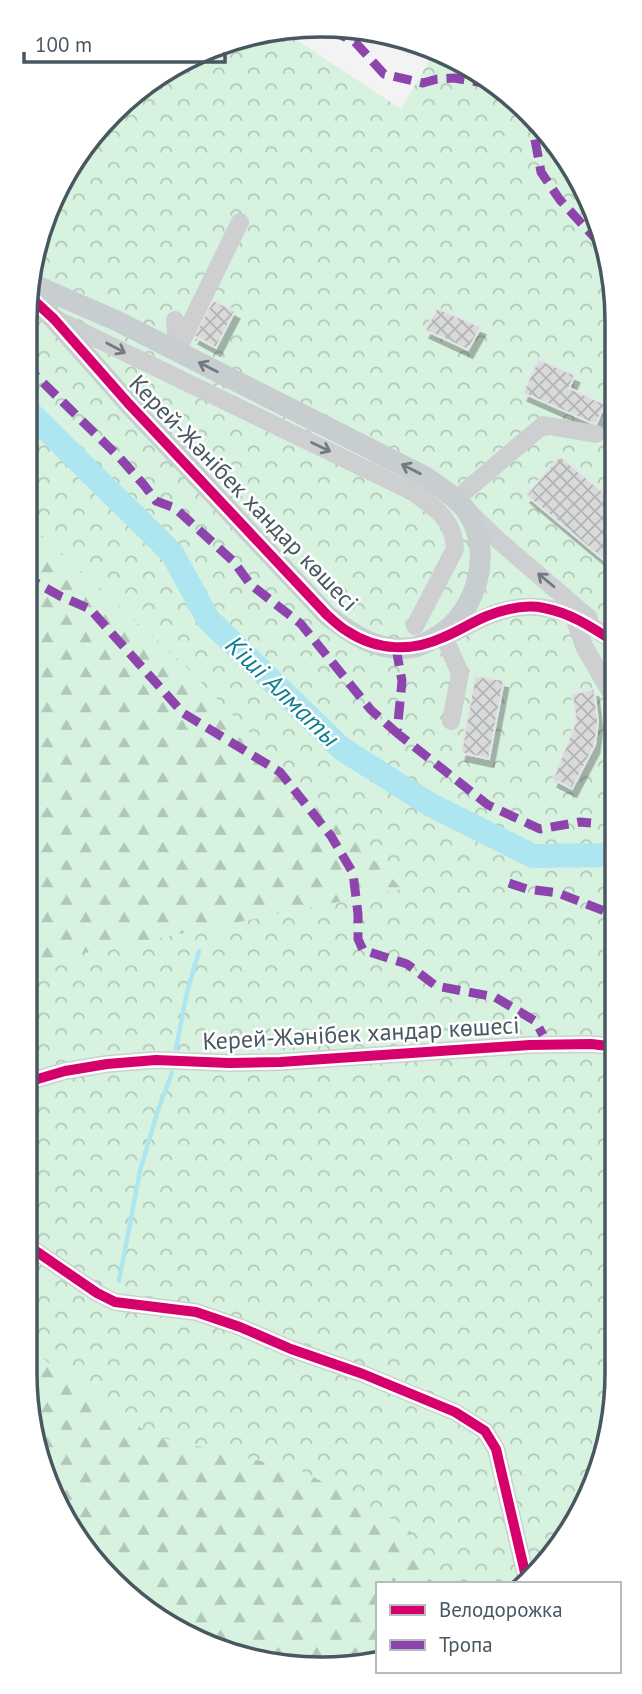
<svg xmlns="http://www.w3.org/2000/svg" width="642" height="1694" viewBox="0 0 642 1694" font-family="'PT Sans',sans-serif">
<defs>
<pattern id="forest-firs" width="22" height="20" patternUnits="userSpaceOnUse" patternTransform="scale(1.75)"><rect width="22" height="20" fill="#d8f2e0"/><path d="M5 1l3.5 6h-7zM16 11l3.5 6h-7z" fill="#b1c7b9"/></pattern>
<pattern id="park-crowns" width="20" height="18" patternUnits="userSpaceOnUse" patternTransform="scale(1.75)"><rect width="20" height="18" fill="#d8f2e0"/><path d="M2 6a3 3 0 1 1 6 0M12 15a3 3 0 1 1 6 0" fill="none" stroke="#b1c7b9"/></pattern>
<pattern id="building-cross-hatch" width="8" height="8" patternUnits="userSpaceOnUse" patternTransform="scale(1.75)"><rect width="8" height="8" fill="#d9dbdb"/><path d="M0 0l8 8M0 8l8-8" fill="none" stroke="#b2b4b5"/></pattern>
<filter id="shadow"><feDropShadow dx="4.5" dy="8" stdDeviation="0" flood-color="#0004"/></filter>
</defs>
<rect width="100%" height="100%" fill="#f3f3f3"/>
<path fill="url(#forest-firs)" d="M24 428 530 900 25 1070Z
M24 1269 514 1584H378V1664L282 1667 173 1630 98 1568 40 1469 25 1373Z"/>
<path fill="url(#park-crowns)" d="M278 28 401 109 435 51 485 74 544 125 587 190 615 282 617 1373 607 1450 556 1553 524 1584H429L409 1528 302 1471 151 1435 25 1346V965L402 889 185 666 25 520 24 321 35 244 86 140 173 64Z"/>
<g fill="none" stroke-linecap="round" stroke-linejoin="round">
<path stroke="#ade6f0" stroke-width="4.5" d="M176 1049 187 992 199 951
M119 1281 140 1171 157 1113 172 1073"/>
<path stroke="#ade6f0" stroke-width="24" d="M24 411 30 413 172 553 208 619 342 749 431 805 533 856 616 855"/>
</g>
<path fill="url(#building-cross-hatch)" stroke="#e4e5e6" stroke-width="2" filter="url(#shadow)" d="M213 300 235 311 216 348 194 336Z
M437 308 481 327 468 350 425 330Z
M538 359 575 375 569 388 605 404 596 425 523 393Z
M560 456 615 502 616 570 526 495Z
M475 676 504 680 489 759 461 753Z
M594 689 598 721 595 745 572 789 553 779 576 721 572 694Z"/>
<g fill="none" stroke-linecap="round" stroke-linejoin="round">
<path stroke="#cdcfd1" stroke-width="18" d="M58 320 413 492C436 509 453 518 455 549L415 626
M175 320 177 351
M177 351 240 222
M455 500 543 425 596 434
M471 514 498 540 589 618
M574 617 584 646 616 702
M444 637 460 673 451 721
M443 638C489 615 520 594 573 616 588 622 602 634 616 643
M24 1083 65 1071 107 1064 156 1060 229 1063 280 1062 530 1045 591 1044 617 1047
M24 1243 97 1293 115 1302 196 1312 240 1327 291 1349 363 1374 455 1412 485 1431 496 1449 527 1581"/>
<path stroke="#c8cdd0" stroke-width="21" d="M28 295 54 319 128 403 327 615C351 634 376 651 408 648 420 647 428 642 438 636 478 611 495 549 465 509 455 496 438 486 424 476L117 321 30 283"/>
<path stroke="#8e44ad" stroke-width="9" stroke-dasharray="18 9" stroke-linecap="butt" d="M330 30 355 42 384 74 423 83 437 79 454 78 478 82 487 76
M530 113 541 172 560 200 605 249
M24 364 120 458 144 485 156 501 175 508 234 562 250 584 301 624 371 710 397 733
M24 573 35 582 60 596 90 609 183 713 280 772 331 836 353 873 358 914V939L363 950 407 964 436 986 495 997 535 1021 543 1035
M24 596 30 595 35 582
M396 648 402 681 397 733 488 805 540 829 580 822 591 823
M509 883 527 889 558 893 612 914H616"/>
<g stroke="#fff" stroke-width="15">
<path id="cycleway" d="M28 295 54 319 128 403 327 615C333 620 340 627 347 631 377 651 412 652 444 637 459 631 472 622 487 616 505 609 525 604 544 608 571 613 593 628 616 643
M24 1083 65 1071 107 1064 156 1060 229 1063 280 1062 530 1045 591 1044 617 1047
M24 1243 97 1293 115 1302 196 1312 240 1327 291 1349 363 1374 455 1412 485 1431 496 1449 527 1581"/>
</g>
<use href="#cycleway" stroke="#d6006c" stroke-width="10"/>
</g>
<defs><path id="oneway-shaft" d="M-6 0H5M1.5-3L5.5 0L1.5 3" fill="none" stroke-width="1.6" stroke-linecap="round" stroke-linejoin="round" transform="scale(1.75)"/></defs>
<g stroke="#717b82">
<use href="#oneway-shaft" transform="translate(116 348) rotate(28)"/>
<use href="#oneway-shaft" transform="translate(321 447) rotate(26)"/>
<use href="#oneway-shaft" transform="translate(546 580) rotate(-140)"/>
</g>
<g stroke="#6f7a82">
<use href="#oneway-shaft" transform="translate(208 367) rotate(-153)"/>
<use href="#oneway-shaft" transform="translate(411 469) rotate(-153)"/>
</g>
<g text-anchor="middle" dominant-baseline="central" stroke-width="5" stroke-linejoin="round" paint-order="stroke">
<g font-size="24" fill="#495760" stroke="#fff">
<text transform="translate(244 493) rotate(46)">Керей-Жәнібек хандар көшесі</text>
<text transform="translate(361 1033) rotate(-3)">Керей-Жәнібек хандар көшесі</text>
</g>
<g font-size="26" font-style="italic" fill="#0c7f91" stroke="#fff">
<text transform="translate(283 691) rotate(44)">Кіші Алматы</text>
</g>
</g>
<path d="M0 0H642V1694H0ZM321 37H321A284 284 0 0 1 605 321V1373A284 284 0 0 1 321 1657H321A284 284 0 0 1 37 1373V321A284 284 0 0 1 321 37Z" fill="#fff" fill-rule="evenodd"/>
<path fill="none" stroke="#495760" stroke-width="3.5" d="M321 37H321A284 284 0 0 1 605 321V1373A284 284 0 0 1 321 1657H321A284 284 0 0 1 37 1373V321A284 284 0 0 1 321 37Z"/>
<rect x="376" y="1582" width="245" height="91" fill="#ffffff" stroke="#b6bcbf" stroke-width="2"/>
<rect x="390" y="1605" width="35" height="10" fill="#d6006c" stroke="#b6bcbf" stroke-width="2"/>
<text x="439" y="1617" font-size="21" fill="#495760">Велодорожка</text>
<rect x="390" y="1640" width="35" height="10" fill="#8e44ad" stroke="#b6bcbf" stroke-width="2"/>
<text x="439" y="1652" font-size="21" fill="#495760">Тропа</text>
<path d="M24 52v10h201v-10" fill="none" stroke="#495760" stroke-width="3.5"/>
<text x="35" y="52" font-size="21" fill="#495760" stroke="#ffffff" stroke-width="5" paint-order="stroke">100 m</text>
</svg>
